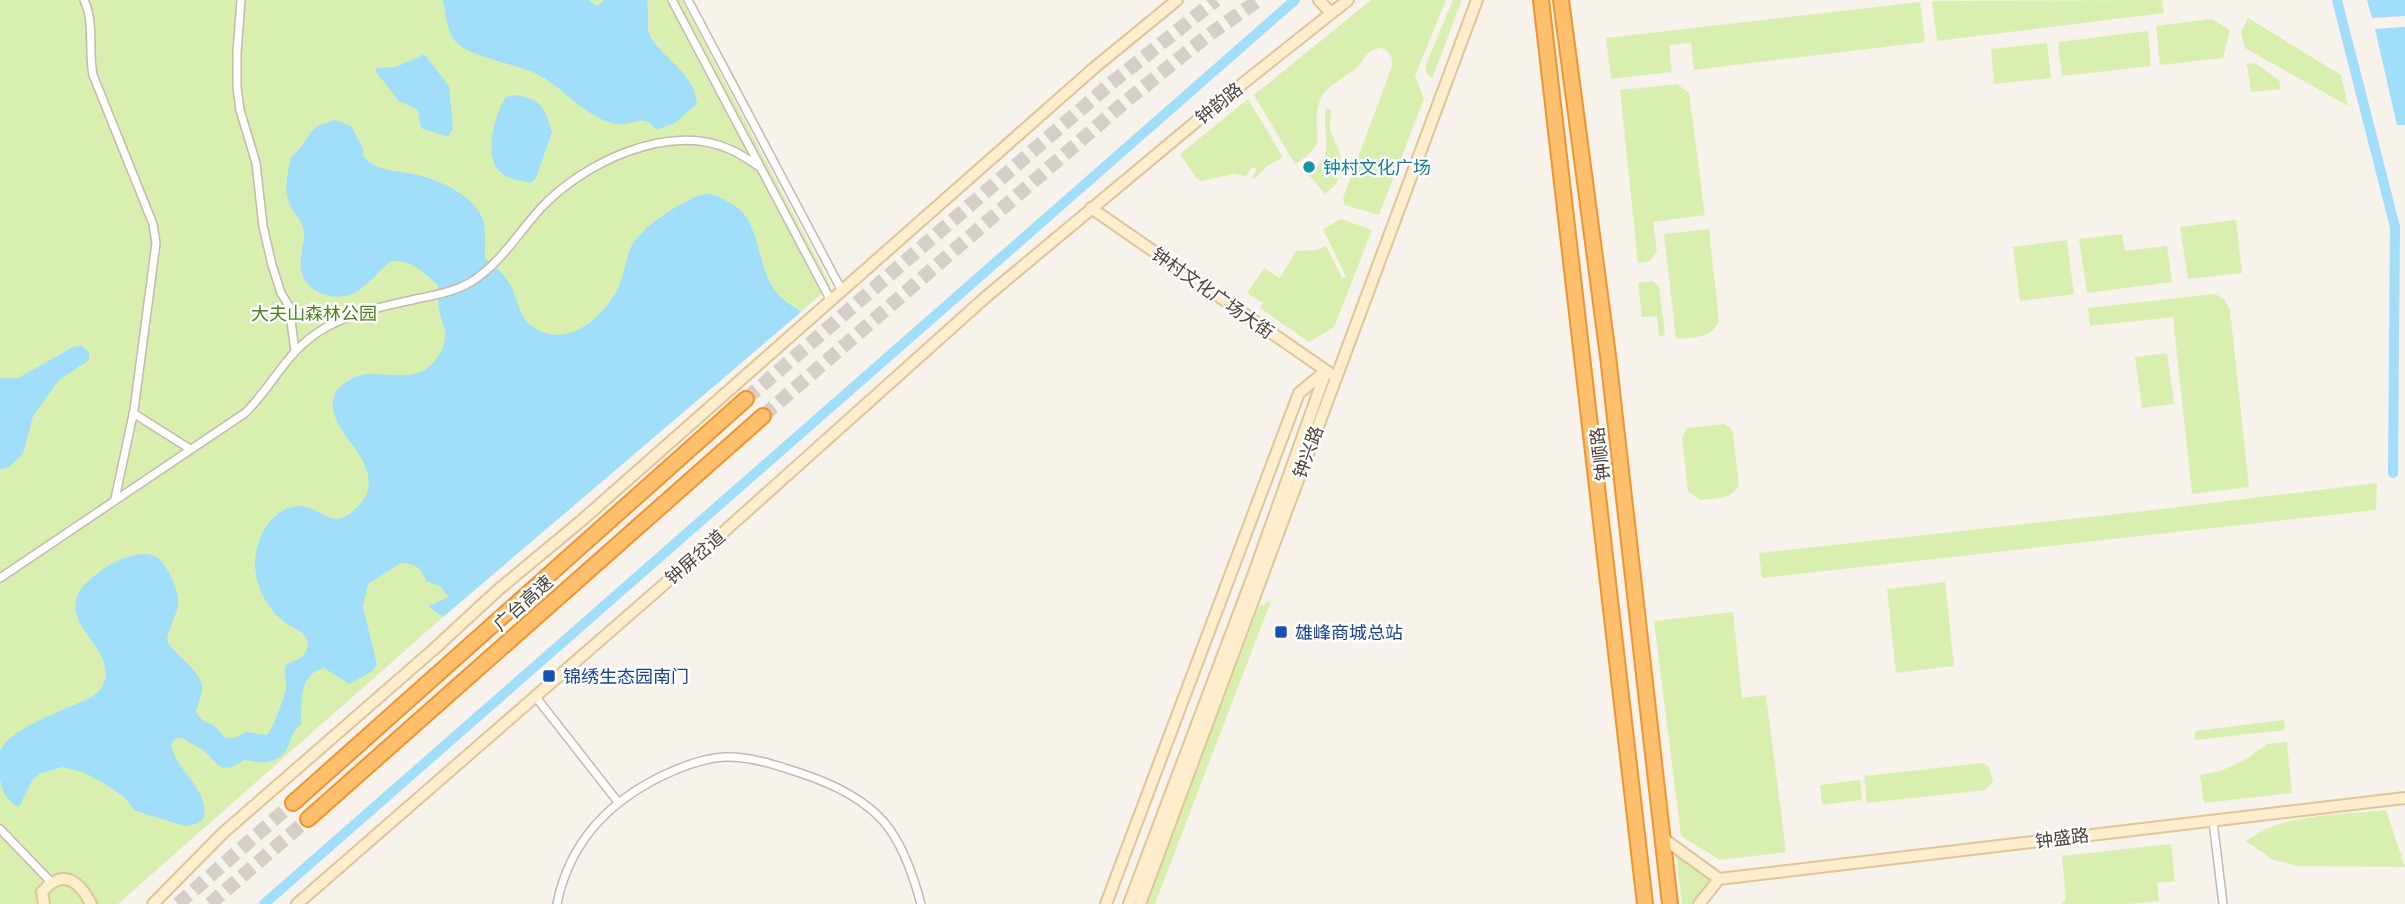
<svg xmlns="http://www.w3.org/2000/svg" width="2405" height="904" viewBox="0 0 2405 904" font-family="'PT Sans Narrow','Noto Sans SC',sans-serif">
<rect width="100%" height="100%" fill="#f7f2eb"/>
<path fill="#d9efaf" d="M0 0H682L831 286 443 617 118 904H0Z
M1371 0H1446L1415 76 1424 99 1379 215 1345 205 1343 198 1392 66C1393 57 1390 52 1382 48 1368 48 1366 58 1358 66 1345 79 1324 85 1319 103 1310 134 1332 142 1295 164L1254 95Z
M1453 0H1462L1432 78 1428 75 1425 67Z
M2162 0 2164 13 1937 41 1932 1Z
M1920 2 1925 42 1694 70 1691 43 1669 45 1672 72 1611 79 1606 38Z
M2248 18 2341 75 2348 106 2245 48 2241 32Z
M2212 19 2230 30 2223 58 2160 65 2156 26Z
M2148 31 2151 66 2062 76 2058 42Z
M2047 43 2051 78 1994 84 1991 49Z
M2255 63 2279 80 2281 89 2251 92 2247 64Z
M1677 84 1689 93 1705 215 1653 222 1657 251 1650 261 1638 263 1620 90Z
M1248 99 1283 157 1267 166 1254 179 1252 178 1257 169 1252 167 1246 176 1232 174 1202 181 1197 179 1180 154Z
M1326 108 1331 110 1330 130 1340 153 1342 169 1336 184 1325 194 1309 175C1338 151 1321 140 1326 108Z
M1341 219 1372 230 1334 327 1309 342 1260 308 1263 303 1247 293 1264 268 1280 278 1296 251 1316 250 1326 246 1342 278 1346 277 1323 229Z
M2236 220 2242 273 2188 279 2180 227Z
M1709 229 1719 320C1712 339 1694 337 1676 339L1664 234Z
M2122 234 2125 251 2167 246 2172 282 2087 293 2079 239Z
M2067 240 2074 294 2020 301 2013 247Z
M1652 281 1659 286 1665 335 1659 336 1657 316 1642 317 1638 283Z
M2215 294 2224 299 2230 310 2249 487 2192 494 2173 317 2090 326 2088 308Z
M2167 353 2174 404 2142 408 2135 357Z
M1724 424 1730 427 1733 433 1739 485C1732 500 1715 498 1700 500L1688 491 1682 438 1687 428Z
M2377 483 2376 510 1762 578 1759 553 2145 511Z
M1945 582 1954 666 1896 673 1887 589Z
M1271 601 1155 904H1146L1259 606Z
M1733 612 1742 698 1766 695 1786 852 1720 860 1681 836 1654 621Z
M2284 720 2285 730 2195 740V731Z
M2287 742 2292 793 2204 803 2200 775 2221 771 2248 758 2267 744Z
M1983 763 1989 767 1993 781 1986 790 1867 803 1864 776Z
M1860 780 1862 800 1822 805 1820 785Z
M2386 810 2405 867 2298 866 2273 860 2246 841C2282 813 2341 815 2386 810Z
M2171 844 2175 881 2157 883 2159 901 2129 904H2061L2066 900 2062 856Z
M1676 854 1710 881 1691 904H1682Z"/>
<path fill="#a1def9" d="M443 0H588L598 6 604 0H647C650 12 645 28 651 38 667 62 694 73 697 104L675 123 656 130C644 112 633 126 617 124 585 119 563 86 535 73 514 64 474 57 459 45 447 36 446 14 443 0Z
M2367 0H2405V16L2372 18Z
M2405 27V125H2397L2375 29Z
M424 54 449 86 453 128 448 137 421 128 418 110 399 101 376 72V68L396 67Z
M515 95C541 99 545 107 552 132L536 178 531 183C518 180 504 179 496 167 485 150 496 112 506 97Z
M336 120 351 126 363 148V156C378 173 398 170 418 175 441 181 475 196 483 220 487 232 484 246 485 258 495 266 504 274 511 286 518 299 519 318 533 327 567 350 603 318 618 288 626 273 625 252 636 239 651 222 668 211 687 201 696 196 707 191 717 196 724 200 734 204 740 210 760 227 758 270 776 292 782 300 793 306 801 312L443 617 428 606 449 597 440 586 426 581C422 568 415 563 401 563L368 584 363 607 377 665 370 673 349 684 324 668C298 674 302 703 301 724 289 736 293 737 287 749 278 765 258 763 244 760L232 767 223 768C208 759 210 751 192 744 185 741 185 737 176 738L171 745C177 773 209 788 204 818L196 824 185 826 142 813 134 810 125 798 107 785 83 772 62 767 39 774 32 781 19 807C6 801 1 790 0 777 0 770 0 758 0 751 6 732 58 712 76 704 85 700 97 696 102 687 120 654 69 631 76 600 81 577 133 546 154 556 163 560 169 572 173 581 186 610 171 614 167 641 177 658 204 672 202 690 201 697 198 705 196 712 201 721 205 721 213 725 218 728 222 734 225 738H235L246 732 267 735C272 731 285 696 286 688 287 679 283 674 286 665 299 658 306 659 308 642 303 631 297 630 289 625 268 612 254 585 255 561 256 536 274 504 303 506 315 508 326 519 338 519 350 518 366 500 368 490 375 457 335 436 333 407 332 402 335 396 336 391 364 362 383 380 414 374 429 372 443 354 445 339 447 330 441 321 440 313 438 304 438 295 438 285 424 274 410 257 390 262 379 271 369 284 358 291 339 304 305 294 301 270 299 256 305 244 304 233 304 222 294 214 290 205 283 190 288 172 291 157 312 141 302 127 336 120Z
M75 346H82L89 352V360L59 380 33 416 23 454 9 467 0 470V378H18Z"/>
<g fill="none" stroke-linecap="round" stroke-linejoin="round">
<path stroke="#a1def9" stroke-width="10" d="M2337 0 2395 227 2393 473
M264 904 1295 0"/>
<path stroke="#d5cfc7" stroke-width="14" stroke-dasharray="14 7" stroke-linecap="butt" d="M746 399 1110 84 1216 0
M763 416 1125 102 1207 36 1259 0
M178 904 293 803
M210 904 308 819"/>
<g stroke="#c4b9ac" stroke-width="10">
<path id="street" d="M84 0C95 23 88 50 93 75L153 224 156 243 134 410 115 499
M241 0 237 52V87L240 110 256 163 263 226 272 265 281 293 289 306 295 351
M672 0 830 299
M688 0 841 289
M133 413 190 449
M0 578 245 413C275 384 285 351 325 328 353 312 385 306 416 299 435 295 454 292 471 282 500 264 519 232 541 208 583 163 668 122 729 149 741 154 751 161 761 168
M535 696 618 802
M2213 821 2223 904
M0 829 52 883
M557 904C569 843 609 801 664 775 683 766 704 758 725 757 751 756 779 766 803 774 833 784 863 798 884 822 902 843 914 878 921 904"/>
</g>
<g stroke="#dfc597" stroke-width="14">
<path id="secondary" d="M1319 0 1331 13
M1091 208 1331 374
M1664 839 1719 879
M1719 879 2405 798
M44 904 42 892C63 867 80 882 91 904
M153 904 223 833 433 650 498 590 581 521 1094 68 1177 0
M297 904 699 554 987 296 1222 100 1348 0
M1106 904 1299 393 1326 371
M1129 904 1254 573 1326 371
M1140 904C1253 603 1364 301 1477 0
M1699 904 1719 879"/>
</g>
<g stroke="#f0942b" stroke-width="18">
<path id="highway" d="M1541 0 1645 904
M1561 0 1608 356 1670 904
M293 803 746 399
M308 819 763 416"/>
</g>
<use href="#street" stroke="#fff" stroke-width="7"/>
<use href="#secondary" stroke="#ffeecd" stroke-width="10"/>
<use href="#highway" stroke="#ffc06e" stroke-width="14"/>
</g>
<circle fill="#0f9aa8" stroke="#fff" stroke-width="2.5" cx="1309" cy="167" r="7"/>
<g fill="#1a4fb4" stroke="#fff" stroke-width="2.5">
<rect x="1274" y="625" width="14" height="14" rx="3.5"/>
<rect x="542" y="669" width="14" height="14" rx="3.5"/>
</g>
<g text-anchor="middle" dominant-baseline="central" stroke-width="5" stroke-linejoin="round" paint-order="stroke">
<g font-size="18" fill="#4d4237" stroke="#fff">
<text transform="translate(1219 103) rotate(-39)">钟韵路</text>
<text transform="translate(1213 293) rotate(35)">钟村文化广场大街</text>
<text transform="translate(1308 452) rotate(-70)">钟兴路</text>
<text transform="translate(1600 454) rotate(-97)">钟顺路</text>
<text transform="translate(695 557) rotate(-41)">钟屏岔道</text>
<text transform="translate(523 603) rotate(-42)">广台高速</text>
<text transform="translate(2062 838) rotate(-7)">钟盛路</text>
</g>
<g font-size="18" fill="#0d838f" stroke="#fff" text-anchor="start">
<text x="1323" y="167">钟村文化广场</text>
</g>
<g font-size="18" fill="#4f8120" stroke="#fff">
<text x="314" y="313">大夫山森林公园</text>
</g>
<g font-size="18" fill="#164399" stroke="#fff" text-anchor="start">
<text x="1295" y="632">雄峰商城总站</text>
<text x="563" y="676">锦绣生态园南门</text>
</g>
</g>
</svg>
